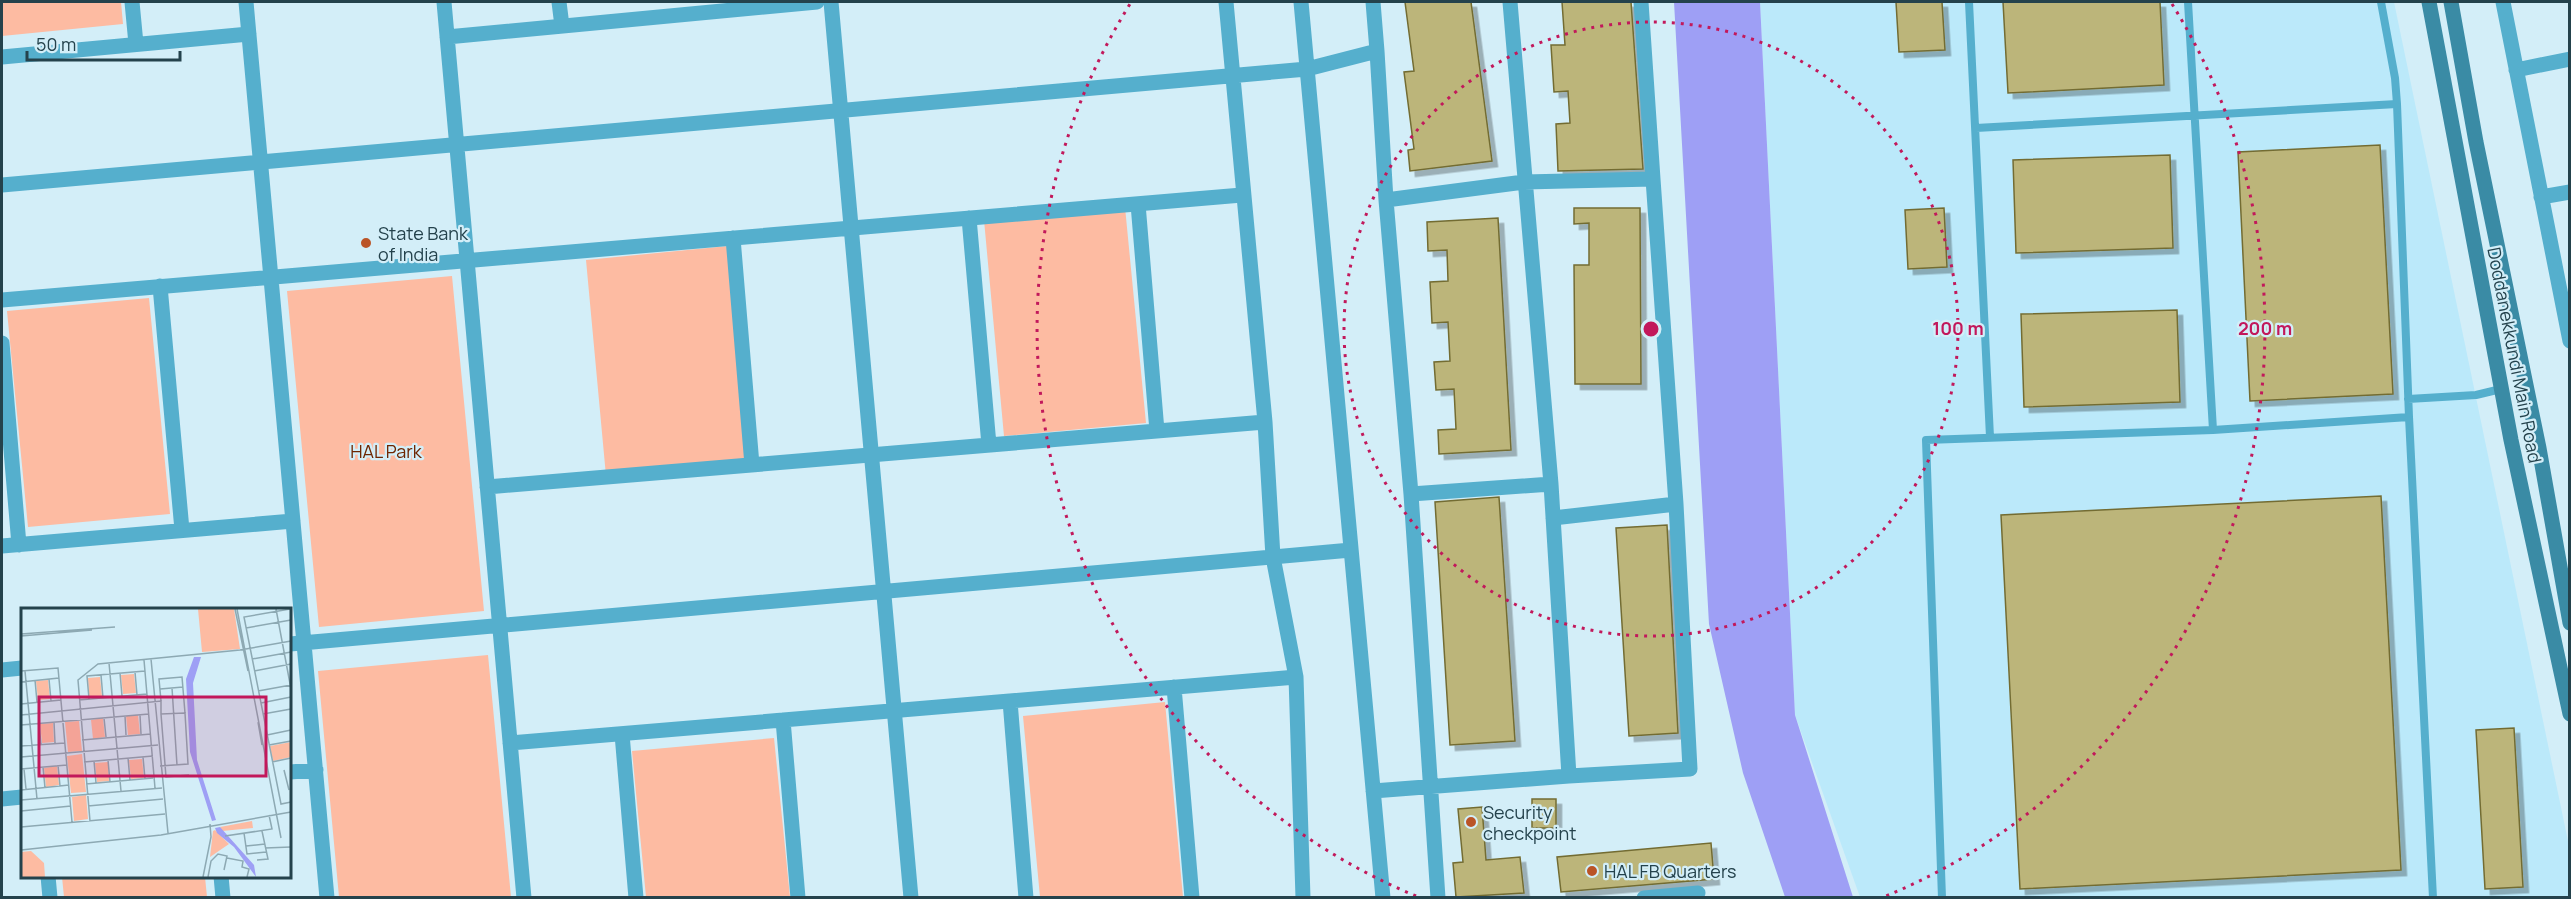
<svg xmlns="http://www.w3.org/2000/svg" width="2571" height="899" viewBox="0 0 2571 899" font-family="Manrope,sans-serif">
<defs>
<filter id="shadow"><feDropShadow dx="5.5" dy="5.5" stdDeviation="0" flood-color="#0004"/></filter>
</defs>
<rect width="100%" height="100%" fill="#d3eef8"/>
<path fill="#bbe9fa" d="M1760 2H2394L2569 846V897H1860L1795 715Z"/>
<path fill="#fdbba2" d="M2 2H121L123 24 2 36Z
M1125 207 1146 423 1004 436 984 220Z
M728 246 748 462 606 476 586 260Z
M452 276 484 611 319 627 287 291Z
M149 298 170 514 28 527 7 311Z
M488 655 511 897H339L318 671Z
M1165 702 1183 897H1040L1023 716Z
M774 738 790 897H646L632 751Z
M62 877H205L207 897H64Z"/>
<path fill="#9e9ff5" d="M1674 2H1760L1795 715 1853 897H1785L1743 773 1709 624Z"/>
<path fill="#bcb57a" stroke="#736c33" stroke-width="1.5" filter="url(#shadow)" d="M1405 2H1471L1492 161 1410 171 1408 150 1414 149 1404 72 1414 71Z
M1562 2H1631L1643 169 1558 171 1556 124 1570 123 1568 91 1554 92 1551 45H1565Z
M1896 2H1942L1945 50 1899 52Z
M2003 2H2160L2164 85 2008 93Z
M2380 145 2393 394 2250 401 2238 152Z
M2170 155 2173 248 2016 253 2013 160Z
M1574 208H1640L1641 384H1575L1574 265H1589V223L1574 224Z
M1944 208 1947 267 1908 269 1905 210Z
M1498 218 1511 450 1439 454 1438 430 1456 429 1454 389 1436 390 1434 362 1450 361 1448 322 1432 323 1430 282 1448 281 1447 250 1428 251 1427 222Z
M2177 310 2180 402 2024 407 2021 314Z
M2381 496 2401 870 2020 889 2001 515Z
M1499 497 1515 741 1450 745 1435 502Z
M1667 525 1678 733 1629 736 1616 528Z
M2514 728 2523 887 2485 889 2476 730Z
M1532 799H1556V828H1532Z
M1482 807 1486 860 1520 857 1524 893 1456 897 1453 863 1463 862 1458 809Z
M1711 843 1714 879 1561 892 1557 857Z"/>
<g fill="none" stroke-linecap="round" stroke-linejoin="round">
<path stroke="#55afcd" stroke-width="8" d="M1969 2 1990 437
M2188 2 2213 430
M2381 2 2395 78 2397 104 2409 417 2433 898
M1976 128 2397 104
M2408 399 2476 395 2501 389
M1942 898 1926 440 2213 430 2409 417"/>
<path stroke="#55afcd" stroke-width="15" d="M132 2 136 44
M246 2 327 898
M444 2 524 898
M559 2 562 26
M831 2 911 898
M1226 2 1265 422 1273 557 1296 677 1303 898
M1301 2 1383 898
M1373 2 1377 51
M1510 2 1551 484 1569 776
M1641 2 1653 179
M2503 2 2570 341
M447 37 817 2
M2 57 249 34
M2516 70 2570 59
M2 185 1307 69 1377 51 1386 200 1524 182 1653 179 1676 504 1690 769 1569 776 1373 791
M2541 197 2570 192
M1386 200 1411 494 1438 898
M1138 204 1157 431
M969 218 989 445
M733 238 752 465
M160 286 182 530
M2 300 1242 195
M2 343 19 545
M487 487 1265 422
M1411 494 1551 484
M1553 518 1676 504
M2 546 293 521
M290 644 1351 550
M2 670 22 668
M1174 687 1192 898
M1010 701 1026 898
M783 720 798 898
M622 734 636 898
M510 743 1296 677
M290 772 316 770
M2 799 22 797
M48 876 50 898
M221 876 223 898
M1644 898 1698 893"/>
<path stroke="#3a8ba5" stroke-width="15" d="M2429 2 2511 440 2570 714
M2451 2 2476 142 2539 448 2570 623"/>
</g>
<g fill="none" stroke="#c2185b" stroke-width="3" stroke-dasharray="3 6">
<circle cx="1651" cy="329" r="307"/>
<path d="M1416 896A614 614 0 0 1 1130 4M2172 4A614 614 0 0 1 1886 896"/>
</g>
<g fill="#ba5427" stroke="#d3eef8" stroke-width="2">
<circle cx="366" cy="243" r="6"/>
<circle cx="1471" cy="822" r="6"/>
<circle cx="1592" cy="871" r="6"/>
</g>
<g text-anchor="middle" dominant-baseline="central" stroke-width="4.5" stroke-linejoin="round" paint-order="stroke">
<g font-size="18" fill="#24424c" stroke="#d3eef8" text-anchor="start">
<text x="378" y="233">State Bank<tspan x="378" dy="21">of India</tspan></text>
<text x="1483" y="812">Security<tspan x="1483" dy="21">checkpoint</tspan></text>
<text x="1604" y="871">HAL FB Quarters</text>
</g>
<g font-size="18" fill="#24424c" stroke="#d3eef8">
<text transform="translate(2515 355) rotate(79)">Doddanekkundi Main Road</text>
</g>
<g font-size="18" fill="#6e2601" stroke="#d3eef8">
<text x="386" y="451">HAL Park</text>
</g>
</g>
<g transform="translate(21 608)">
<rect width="270" height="270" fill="#d3eef8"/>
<path d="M177 1H213L219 41 181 44ZM113 66 115 85 102 86 100 67ZM79 69 81 88 68 89 67 70ZM27 72 29 91 17 92 15 73ZM117 107 119 126 107 127 105 108ZM82 110 84 129 72 131 70 112ZM58 113 61 143 47 144 44 114ZM32 115 33 134 21 135 19 116ZM270 134V149L252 153 249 138ZM61 146 65 184 50 185 46 148ZM121 151 123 170 110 171 108 152ZM87 154 88 173 76 174 74 155ZM36 158 38 177 25 179 23 160ZM65 187 67 211 53 213 51 189ZM231 213 232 220 201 223 199 219ZM194 222 208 236 189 249 192 223ZM10 243 23 255 24 269H0V244Z" fill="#fdbba2"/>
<path d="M173 49H180L172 75 176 152 195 212 191 213 169 144 165 71ZM199 219 233 257 235 269 213 239 196 225 194 220Z" fill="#9e9ff5"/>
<path fill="none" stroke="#8da9b3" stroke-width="1.5" d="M214 1 227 63M216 1 260 230M255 1 270 81M269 1 223 9 260 196 270 194M225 20 270 12M0 26 94 19M0 28 71 22M130 51 147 225M231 51 270 44M123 52 134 180M88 55 100 183M0 63 37 60 51 214M4 63 16 191M233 63 270 56M114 64 116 87M99 65 101 88M80 67 82 90M28 71 30 93M14 72 16 94M0 74 38 70M151 80 156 157M139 81 162 79M237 83 270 77M68 91 66 68 124 63M58 92 126 86M140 93 138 71 161 69 164 105M240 95 270 89M0 96 40 92M140 106 145 169 168 167M242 106 270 101M0 107 140 93V106L164 105 167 156 139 158M119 107 120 126M104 108 105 127M83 110 85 129M33 114 34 135M237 114 241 137M18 115 20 137M0 117 128 106M246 127 270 122M61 132 130 126M248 137 270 133M0 138 44 135M0 149 137 137M122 149 124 171M107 150 109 172M87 152 89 174M73 153 75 175M63 154 132 148M251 154 270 150M37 157 39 178M22 159 24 180M0 161 46 157M3 161 5 181M263 162 268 182M65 176 132 170M0 182 48 177M0 192 141 180M67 198 142 191M0 203 50 198M69 213 57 72 77 56 219 42 270 33M0 219 144 206M223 225 226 246 245 244M204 228 251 221 248 207M225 238 244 236M244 240 270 239M0 242 140 227 270 204M206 250 222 253 221 259 228 261 226 269M236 252 247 251 241 223M182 269 190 229 189 216M187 269 190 253 197 246 206 248 203 262"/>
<path fill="#c2185b" fill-opacity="0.15" stroke="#c2185b" stroke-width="3" d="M18 89H245V168H18Z"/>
<rect width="270" height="270" fill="none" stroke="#24424c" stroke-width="3"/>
</g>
<circle cx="1651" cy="329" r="9" fill="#c2185b" stroke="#d3eef8" stroke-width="3"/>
<g font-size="18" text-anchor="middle" font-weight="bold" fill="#c2185b" stroke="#d3eef8" stroke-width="4.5" stroke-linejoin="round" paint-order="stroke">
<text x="1958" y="335">100 m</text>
<text x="2265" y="335">200 m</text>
</g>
<rect width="2571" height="899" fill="none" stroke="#24424c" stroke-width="6"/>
<path d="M27 51v9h153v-9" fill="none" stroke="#24424c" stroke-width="3"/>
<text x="36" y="51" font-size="18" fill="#24424c" stroke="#d3eef8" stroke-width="4.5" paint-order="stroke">50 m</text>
</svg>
